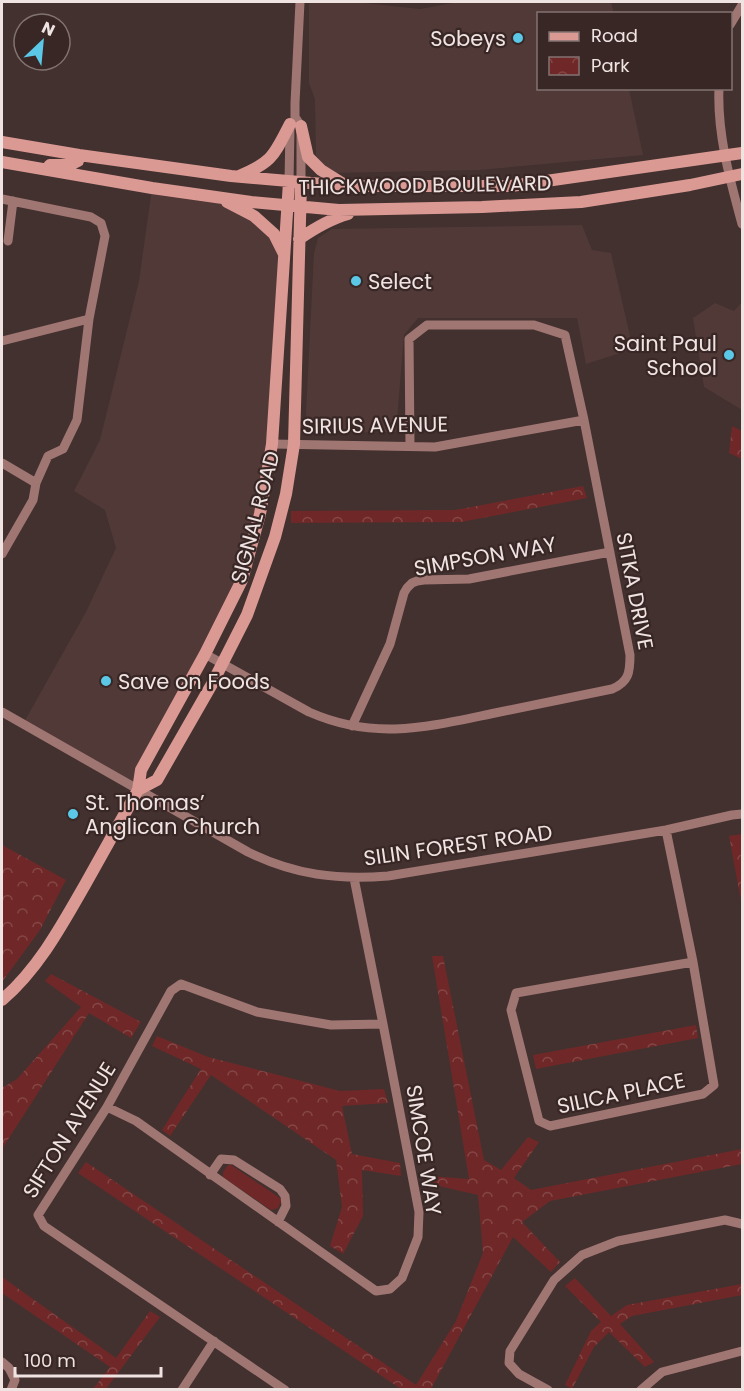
<svg xmlns="http://www.w3.org/2000/svg" width="744" height="1391" viewBox="0 0 744 1391" font-family="Poppins,sans-serif">
<defs>
<pattern id="park-crowns" width="20" height="18" patternUnits="userSpaceOnUse" patternTransform="scale(1.5)"><rect width="20" height="18" fill="#6f2827"/><path d="M2 6a3 3 0 1 1 6 0M12 15a3 3 0 1 1 6 0" fill="none" stroke="#844746"/></pattern>
</defs>
<rect width="100%" height="100%" fill="#42312f"/>
<path fill="#513938" d="M312 2H355L420 9 458 2H611L614 13 538 14V88L629 89 643 155 479 170 334 173 322 166 316 155 315 99 309 83V4Z
M152 188 218 198 254 216 284 255 272 444 242 580 170 718 138 790 23 724 86 612 116 548 105 510 74 491 100 440 139 281Z
M582 225 592 250 611 253 633 349 586 364 577 318H418L404 335 396 432 305 433 314 253 318 238 332 229Z
M742 302V410L704 387 693 318 715 303 734 311Z"/>
<path fill="#6f2827" d="M228 1165H231L280 1198 281 1201 278 1208 271 1210 223 1177V1172Z"/>
<path fill="url(#park-crowns)" d="M732 426 742 431V459L729 453Z
M583 486 587 498 461 522 291 523V511L455 510Z
M742 834V906L729 836Z
M2 845 66 880 40 930 2 982Z
M432 956H443L484 1160 501 1170 528 1137 539 1142 514 1178 531 1190 742 1149V1164L550 1201 522 1222 560 1262 551 1272 513 1237 431 1389H401L78 1173 86 1162 416 1385 456 1321 483 1253 478 1195 430 1184 429 1176 469 1179Z
M51 974 141 1022 131 1038 89 1013 2 1149V1088L17 1079 81 1007 45 981Z
M696 1025 698 1038 536 1069 533 1055Z
M157 1036 208 1057 340 1091 384 1089 388 1103 342 1106 352 1154 400 1163 401 1176 362 1170 363 1216 343 1254 330 1246 342 1207 336 1160 211 1075 170 1136 162 1130 201 1069 152 1046Z
M2 1277 116 1358 150 1311 160 1317 106 1389H93L110 1367 2 1293Z
M575 1278 611 1316 627 1305 742 1284V1295L632 1316 620 1324 654 1362 645 1367 609 1332 594 1347 572 1389 565 1385 591 1331 601 1322 565 1286Z"/>
<g fill="none" stroke-linecap="round" stroke-linejoin="round">
<path stroke="#a07673" stroke-width="9" d="M300 2 295 103V117L301 126V183
M730 25 742 5
M719 88C717 134 730 180 742 224
M289 182 290 127
M2 199 91 217 101 223 105 236 89 319 77 420 63 449 48 456 36 483 33 500 2 554
M8 241 13 201
M2 341 89 319
M272 444 435 447 584 420
M2 463 36 483
M205 654 309 712C375 741 427 727 495 713 534 705 573 697 612 689 629 682 630 672 630 655L584 420 565 335 534 325H427L409 339 410 446
M2 712 248 852C295 875 337 880 388 876L666 830 732 815 742 814
M352 726 390 644 404 593 407 588 412 583 417 581 424 580 469 579 610 552
M666 830 693 962 714 1085 703 1094 550 1126 539 1121 511 1010 516 993 693 962
M107 1107 136 1121 376 1291 390 1289 402 1278 418 1237 419 1212 383 1024 354 878
M210 1175 221 1159 234 1160 280 1189 285 1196 286 1206 278 1222
M2 1362 9 1368 15 1380 11 1390
M182 1390 214 1341
M285 1390 44 1226 38 1215 107 1107 171 991 181 984 257 1012 331 1025 383 1024
M548 1390 519 1374 509 1363 510 1351 554 1280 582 1255 618 1241 725 1220 742 1224
M641 1390 662 1372 742 1351"/>
<path stroke="#db9994" stroke-width="12" d="M301 126 308 157 321 170 345 185
M2 142 79 155 231 176 346 186H511L742 153
M2 162 152 188 251 202 339 210 482 207 581 202 690 185 742 174
M49 166 50 165 74 163 78 161 79 155
M239 176C273 162 274 155 290 124
M227 202 254 216 274 234 284 254
M299 239C315 228 330 219 348 214
M138 790 157 780 212 684 247 615 275 537 286 494 294 444 301 183
M2 1000C39 968 62 925 86 883 103 852 121 821 138 790L141 770 205 654 242 580 260 514 272 444 289 182"/>
</g>
<g fill="#5bc8e7" stroke="#382725" stroke-width="2">
<circle cx="518" cy="38" r="6"/>
<circle cx="356" cy="281" r="6"/>
<circle cx="729" cy="355" r="6"/>
<circle cx="106" cy="681" r="6"/>
<circle cx="73" cy="814" r="6"/>
</g>
<g text-anchor="middle" dominant-baseline="central" stroke-width="4.5" stroke-linejoin="round" paint-order="stroke">
<g font-size="21" fill="#f0e4e3" stroke="#382725" text-anchor="start">
<text x="506" y="38" text-anchor="end">Sobeys</text>
<text x="368" y="281">Select</text>
<text x="717" y="343" text-anchor="end">Saint Paul<tspan x="717" dy="24">School</tspan></text>
<text x="118" y="681">Save on Foods</text>
<text x="85" y="802">St. Thomas’<tspan x="85" dy="24">Anglican Church</tspan></text>
</g>
<g font-size="21" fill="#f0e4e3" stroke="#382725">
<text transform="translate(425 185) rotate(-1)">THICKWOOD BOULEVARD</text>
<text transform="translate(375 425) rotate(-1)">SIRIUS AVENUE</text>
<text transform="translate(255 517) rotate(-75)">SIGNAL ROAD</text>
<text transform="translate(485 556) rotate(-10)">SIMPSON WAY</text>
<text transform="translate(635 591) rotate(79)">SITKA DRIVE</text>
<text transform="translate(458 845) rotate(-8)">SILIN FOREST ROAD</text>
<text transform="translate(621 1093) rotate(-12)">SILICA PLACE</text>
<text transform="translate(69 1130) rotate(-58)">SIFTON AVENUE</text>
<text transform="translate(424 1150) rotate(81)">SIMCOE WAY</text>
</g>
</g>
<rect width="744" height="1391" fill="none" stroke="#f0e4e3" stroke-width="6"/>
<rect x="537" y="12" width="195" height="78" fill="#382725" stroke="#827371" stroke-width="1.5"/>
<rect x="549" y="32" width="30" height="9" fill="#db9994" stroke="#827371" stroke-width="1.5"/>
<text x="591" y="42" font-size="18" fill="#f0e4e3">Road</text>
<rect x="549" y="57" width="30" height="18" fill="url(#park-crowns)" stroke="#827371" stroke-width="1.5"/>
<text x="591" y="72" font-size="18" fill="#f0e4e3">Park</text>
<g transform="translate(42 42) rotate(26)"><circle r="28" fill="#382725" stroke="#827371" stroke-width="1.5"/>
<path d="M0-4.5L10 22L0 15L-10 22Z" fill="#5bc8e7"/>
<text y="-9" font-size="16" font-weight="bold" text-anchor="middle" fill="#f0e4e3">N</text>
</g>
<path d="M15 1367v9h146v-9" fill="none" stroke="#f0e4e3" stroke-width="3"/>
<text x="24" y="1367" font-size="18" fill="#f0e4e3" stroke="#382725" stroke-width="4.5" paint-order="stroke">100 m</text>
</svg>
